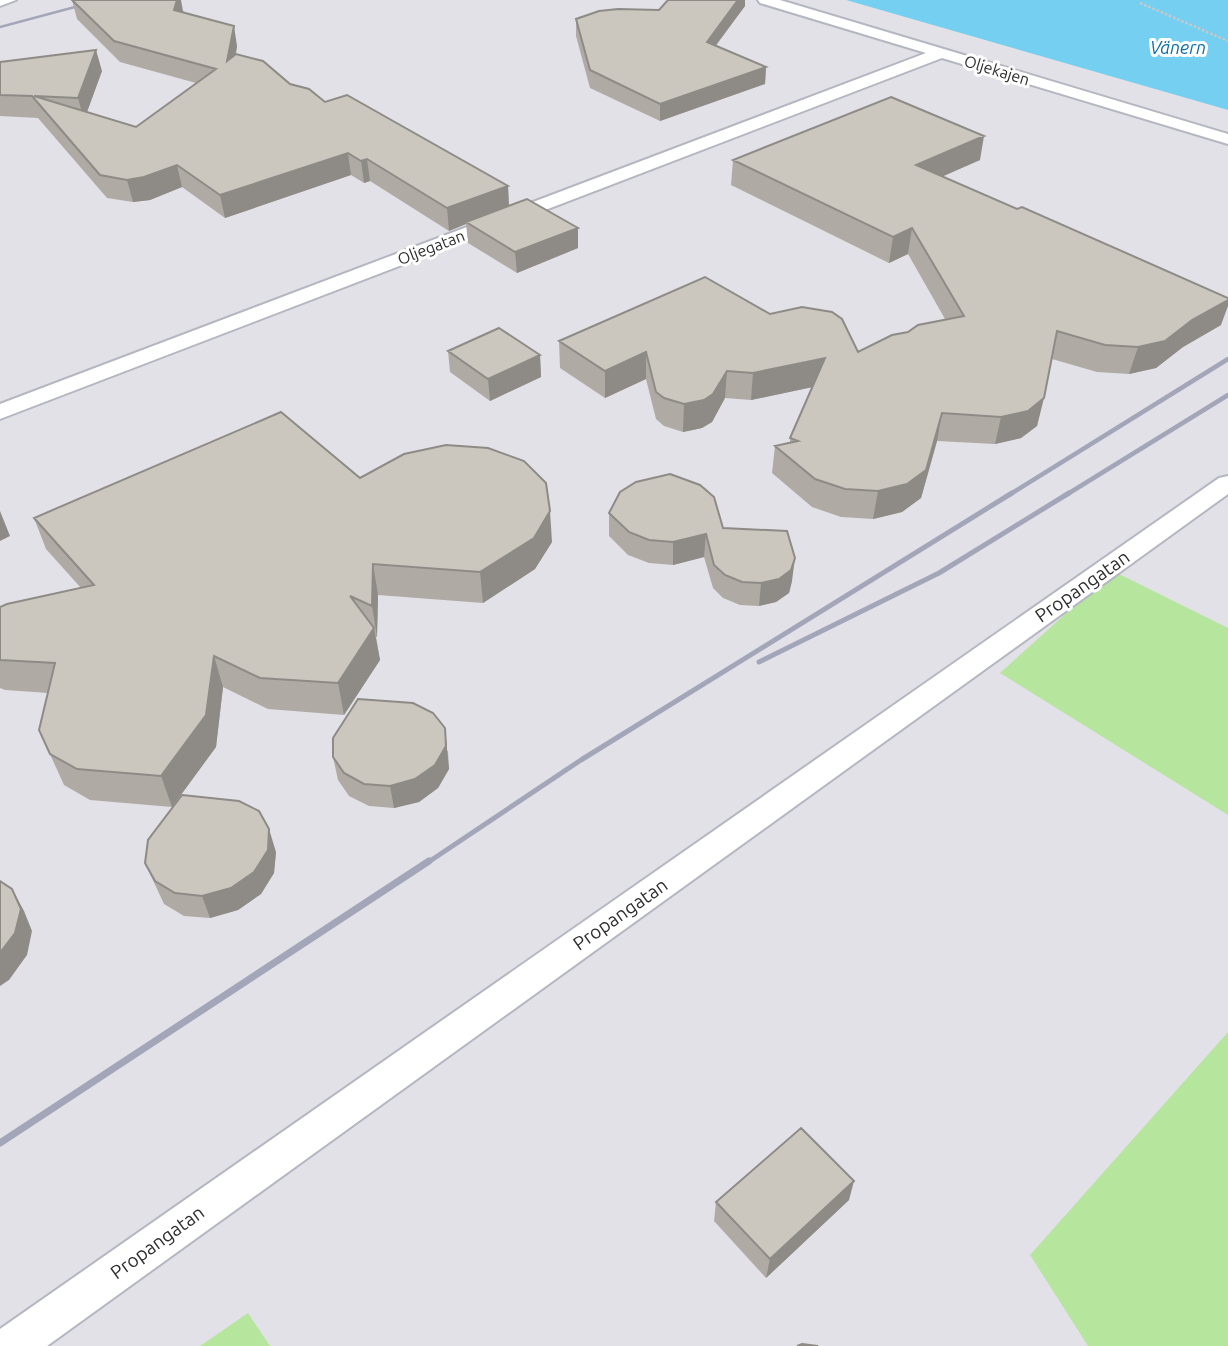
<svg xmlns="http://www.w3.org/2000/svg" width="1228" height="1346" viewBox="0 0 1228 1346" font-family="Ubuntu,sans-serif">
<rect width="100%" height="100%" fill="#efe9e1"/>
<path fill="#e3e1e8" d="M0 0H846L1228 110V1346H0Z"/>
<path fill="#b6e59e" d="M1113 571 1228 628V815L1000 673Z
M1228 1032V1346H1088L1030 1255Z
M248 1313 270 1346H200Z"/>
<path fill="#75cff0" d="M846 0H1228V110Z"/>
<g fill="none" stroke-linecap="round" stroke-linejoin="round">
<g stroke="#b4b7c1" stroke-width="4">
<path id="service" d="M0 0H16L0 6Z
M758 0H780L1228 134V144L942 58 0 419V404L926 53 760 3Z
M1228 476V494L47 1346H0V1329L1219 478Z"/>
</g>
<path stroke="#c9c9c9" stroke-width="2.5" stroke-dasharray="2.5 2" stroke-linecap="butt" d="M1140 3 1228 41"/>
<use href="#service" fill="#fff" fill-rule="evenodd"/>
<path stroke="#a3a6b8" stroke-width="2.5" d="M0 27 101 0"/>
<path stroke="#a3a6b8" stroke-width="4.5" d="M1009 495 1228 359
M1066 495 1228 395"/>
<path stroke="#a3a6b8" stroke-width="5" d="M759 662 939 573 1069 493
M427 863 581 760 1012 493"/>
<path stroke="#a3a6b8" stroke-width="7" d="M0 1143 429 861"/>
</g>
<path fill="#afaba4" d="M72 0 183 11 237 46 236 54 290 84 325 102 508 186 509 206 578 248 517 273 468 243 466 224 449 231 370 181 364 183 351 175 225 218 182 187 150 200 133 202 107 198 38 118 0 116V62L102 71 87 112 136 127 196 83 120 62 77 19Z
M668 0H745V6L715 45 766 67 765 84 660 121 590 88 576 36V19L659 10Z
M733 160H980L942 176 1221 325 1183 347 1156 368 1129 374 1097 372 1052 359 1037 426 1021 438 995 444 937 441 921 498 902 512 873 519 841 517 812 507 772 473 775 446 790 442V438L813 387 751 400 725 398 712 422 702 428 683 432 664 426 656 419 646 379 605 398 560 368 559 341 770 314 858 352 908 332 945 319 908 254 889 263 731 185Z
M448 351 540 355 541 377 490 401 450 372Z
M360 478 552 542 535 569 483 603 378 595 377 637H376L380 660 344 715 268 709 223 687 216 747 172 807 90 800 64 785 39 730 48 693 5 690 0 688V607L81 588 46 549 34 518Z
M609 513 723 528 792 581 789 593 776 602 759 606 740 605 723 598 713 588 704 557 673 565 649 563 628 555 609 536Z
M448 751 449 769 438 788 419 802 394 808 369 806 349 796 338 780 333 757Z
M276 852 274 873 261 894 238 910 210 918 184 916 164 904 145 863Z
M849 1200 766 1278 714 1221 716 1202Z"/>
<path fill="#8e8b86" d="M177 0H181L183 11 178 29 174 10Z
M738 0H745V6L706 59 707 42Z
M234 26 237 46 231 82 227 61Z
M96 50 102 71 84 120 78 98Z
M766 67 765 84 660 121V104Z
M984 136 980 160 912 190 916 165Z
M348 153 351 175 225 218 220 195Z
M367 159 370 181 364 183 361 161Z
M177 165 182 187 150 200 133 202 127 180Z
M508 186 509 208 466 222V224L449 231 447 208Z
M578 228V248L517 273 515 252Z
M912 228 908 254 889 263 893 237Z
M1228 300V306L1221 325 1183 347 1156 368 1129 374 1138 347 1192 320Z
M646 352V379L605 398V371Z
M540 355 541 377 490 401 488 379Z
M825 358 822 385 751 400 753 373Z
M727 371 725 398 712 422 702 428 683 432 684 404Z
M1044 398 1037 426 1021 438 995 444 1001 417Z
M942 413 937 441 921 498 902 512 873 519 878 491Z
M0 511 10 536 0 541Z
M550 511 552 542 535 569 483 603 480 572Z
M706 534 704 557 673 565V542Z
M795 558 792 581 789 593 776 602 759 606 761 583Z
M373 564 378 595 377 637 372 606Z
M374 628 380 660 344 715 338 683Z
M214 656 223 687 216 747 172 807 161 776Z
M445 728 449 769 438 788 419 802 394 808 390 786Z
M269 829 276 852 274 873 261 894 238 910 210 918 202 896Z
M12 889 24 911 32 931 27 955 9 980 0 986V953Z
M854 1181 849 1200 766 1278 770 1259Z"/>
<path fill="#cbc7bf" stroke="#8e8b86" stroke-width="2" d="M72 0H177L174 10 234 26 227 61 236 54 263 61 290 84 309 89 325 102 347 95 508 186 447 208 367 159 361 161 348 153 220 195 177 165 144 177 127 180 100 175 32 96 0 95V62L96 50 78 98 34 96 136 127 216 69 114 41Z
M668 0H738L707 42 766 67 660 104 590 70 576 19 599 11 618 9 659 10Z
M891 97 984 136 916 165 1017 209 1022 207 1228 298V300L1192 320 1165 341 1138 347 1105 345 1057 331 1044 398 1028 411 1001 417 942 413 926 470 907 484 878 491 845 489 815 479 775 446 798 441 790 438 825 358 753 373 727 371 713 394 704 400 684 404 664 398 656 392 646 352 605 371 559 341 705 277 770 314 802 307 832 312 842 319 858 352 892 335 908 332 918 325 964 316 912 228 893 237 733 160Z
M527 199 578 228 515 252 466 222Z
M499 328 540 355 488 379 448 351Z
M281 412 360 478 404 454 446 445 488 448 524 461 546 483 550 511 534 538 480 572 373 564 372 606 350 596 374 628 338 683 260 678 214 656 206 715 161 776 77 769 50 754 39 730 55 663 0 660V607L7 604 94 585 34 518Z
M670 474 700 485 714 497 723 528 787 531 795 558 791 570 779 579 761 583 742 582 725 575 714 565 706 534 673 542 649 540 629 532 609 513 620 492 636 482Z
M358 699 413 703 433 713 445 728 446 746 435 765 415 779 390 786 364 784 344 773 333 757V738Z
M182 795 239 801 259 811 269 829 268 850 254 872 231 888 202 896 175 893 155 881 145 863 148 840Z
M0 881 12 889 21 909 15 933 0 953Z
M801 1128 854 1181 770 1259 716 1202Z
M802 1344 818 1346H797Z"/>
<g text-anchor="middle" dominant-baseline="central" stroke-width="6" stroke-linejoin="round" paint-order="stroke">
<g font-size="16" fill="#2e2e2e" stroke="#fff">
<text transform="translate(997 70) rotate(17)">Oljekajen</text>
<text transform="translate(431 247) rotate(-21)">Oljegatan</text>
</g>
<g font-size="18" font-style="italic" fill="#0d6fa3" stroke="#fff">
<text x="1178" y="47">Vänern</text>
</g>
<g font-size="19" fill="#2e2e2e" stroke="#fff">
<text transform="translate(1082 586) rotate(-35)">Propangatan</text>
<text transform="translate(620 914) rotate(-35)">Propangatan</text>
<text transform="translate(157 1242) rotate(-36)">Propangatan</text>
</g>
</g>
</svg>
